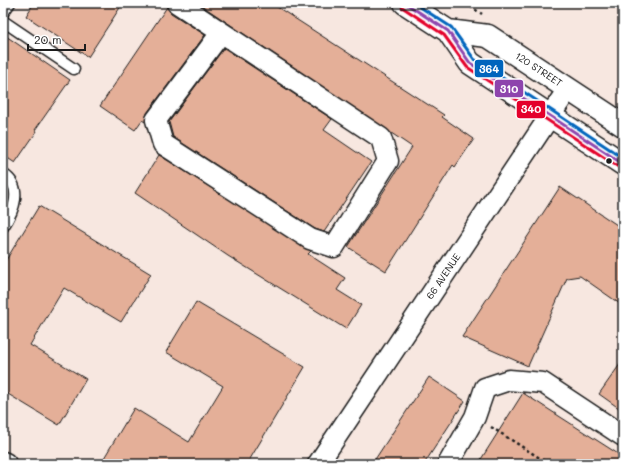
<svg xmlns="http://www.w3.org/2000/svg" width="626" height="467" viewBox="0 0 626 467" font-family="Mali,sans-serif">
<rect width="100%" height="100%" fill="#f7e7e0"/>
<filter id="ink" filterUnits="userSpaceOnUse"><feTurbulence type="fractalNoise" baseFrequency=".025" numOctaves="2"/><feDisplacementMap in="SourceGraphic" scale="8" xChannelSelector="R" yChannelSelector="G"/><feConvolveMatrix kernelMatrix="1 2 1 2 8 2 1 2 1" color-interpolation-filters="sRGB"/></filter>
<g filter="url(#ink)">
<path fill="#e4af98" stroke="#1c1c1c" d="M34 3H123L88 57 26 16Z
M198 3H271L444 115 442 117 474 139 455 167 453 165 386 271 348 247 412 147Z
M167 7 171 13 205 35 147 113 145 122 142 120 135 130 100 106Z
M3 34 70 80 35 130 37 131 15 163 3 155Z
M224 48 332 119 324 130 371 162 324 232 315 229 173 137 169 122Z
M159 155 311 251 308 254 345 278 337 290 361 305 346 329 228 256 135 193Z
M560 187 623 229V306L580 276 567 278 528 366 462 337Z
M39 206 151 274 121 322 64 288 30 345 86 379 59 425 3 391V265Z
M196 302 305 367 247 464H114L104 458 134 408 189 442 223 386 166 352Z
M623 360V411L599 394Z
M429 377 465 401 424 464H372Z
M523 393 623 457V464H478Z"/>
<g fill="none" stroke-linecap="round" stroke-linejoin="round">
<g stroke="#1c1c1c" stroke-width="13">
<path id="lane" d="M3 13 10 3
M3 21 74 69
M3 174C24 187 14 211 3 227"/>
</g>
<g stroke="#1c1c1c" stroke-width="23">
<path id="street" d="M177 3 381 138 388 161 334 247 310 239 163 144 156 120 221 33
M318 464 568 89
M448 464 475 417 485 388 509 380 543 383 623 436"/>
</g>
<g stroke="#1c1c1c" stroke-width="25">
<path id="secondary" d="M405 3 448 31 470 63 623 164
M448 31 488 36 623 125
M3 463 5 464"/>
</g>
<path stroke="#1c1c1c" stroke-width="2.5" stroke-dasharray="3 3" stroke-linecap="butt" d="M465 3 482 14
M491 427 549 464"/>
<use href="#lane" stroke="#fff" stroke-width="10"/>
<use href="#street" stroke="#fff" stroke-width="20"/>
<use href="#secondary" stroke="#fff" stroke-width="22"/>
<g stroke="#fff" stroke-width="6">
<path id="bus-1" d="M405 3 448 31 470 63 623 164"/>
</g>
<g stroke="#fff" stroke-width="6">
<path id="bus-2" d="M402 7 444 35 467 67 620 168"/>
</g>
<g stroke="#fff" stroke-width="6">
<path id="bus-3" d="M414 3 451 27 474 59 623 158"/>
</g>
<use href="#bus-1" stroke="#8e44ad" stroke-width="3"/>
<use href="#bus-2" stroke="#e4002b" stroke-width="3"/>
<use href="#bus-3" stroke="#0065bd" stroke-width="3"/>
</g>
</g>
<circle fill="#1c1c1c" stroke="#fff" stroke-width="1.5" cx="609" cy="161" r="3.5"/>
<g text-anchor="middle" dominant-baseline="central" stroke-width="3" stroke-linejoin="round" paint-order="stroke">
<g font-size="10" fill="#1c1c1c" stroke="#fff">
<text transform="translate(539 69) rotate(33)">120 STREET</text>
<text transform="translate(443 276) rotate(-56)">66 AVENUE</text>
</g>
</g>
<g stroke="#fff" stroke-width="1.5">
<rect x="474" y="59" width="30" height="19" rx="4" fill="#0065bd"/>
<rect x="494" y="79" width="30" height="19" rx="4" fill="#8e44ad"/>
<rect x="516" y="100" width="30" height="19" rx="4" fill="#e4002b"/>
</g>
<g font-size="11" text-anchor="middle" font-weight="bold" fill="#fff">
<text x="489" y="73">364</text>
<text x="509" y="93">310</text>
<text x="531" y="113">340</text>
</g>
<rect width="626" height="467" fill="none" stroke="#fff" stroke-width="16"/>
<rect x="8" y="8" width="610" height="451" fill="none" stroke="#1c1c1c" stroke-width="1.5" filter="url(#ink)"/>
<path d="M28 44v6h57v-6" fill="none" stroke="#1c1c1c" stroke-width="2"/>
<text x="34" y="44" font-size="12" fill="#1c1c1c" stroke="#ffffff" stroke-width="3" paint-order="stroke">20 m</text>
</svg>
